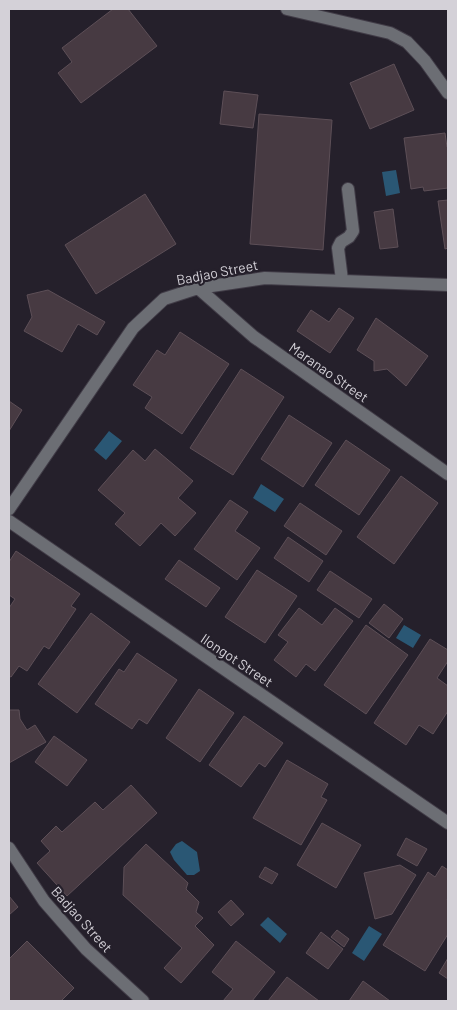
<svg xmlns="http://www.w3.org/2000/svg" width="457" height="1010" viewBox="0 0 457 1010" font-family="Barlow,sans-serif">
<rect width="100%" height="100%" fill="#25202b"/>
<path fill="#2a5774" d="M396 170 400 193 386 196 382 172Z
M109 431 122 441 106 460 94 450Z
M261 484 284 499 275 512 253 498Z
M404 625 421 635 413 648 396 638Z
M182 841 197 852 200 871 194 875H187L174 860 170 852 176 844Z
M268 917 287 934 280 943 260 925Z
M369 926 382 934 364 961 352 953Z"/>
<path fill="#473a42" stroke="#5d4f57" d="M113 9H128L157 46 81 103 58 73 72 62 62 48Z
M394 64 414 110 370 129 350 83Z
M224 91 258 95 253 128 220 124Z
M259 114 332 120 323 250 250 244Z
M445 133 447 147H448V188L424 191 423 187 411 189 404 138Z
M145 194 176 244 96 294 65 245Z
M448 200V248L445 249 438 201Z
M393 209 398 247 380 249 374 212Z
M48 290 105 322 97 335 78 324 62 352 24 331 32 317 27 295Z
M339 308 354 318 330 353 297 331 311 310 329 322Z
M376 318 428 356 406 386 387 369 374 371V361L357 350Z
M180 332 229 364 182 434 145 408 152 397 133 385 157 350 165 355Z
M241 369 284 397 233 475 190 448Z
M9 401 22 410 9 431Z
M289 415 332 443 303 487 261 459Z
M346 440 390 470 359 515 315 485Z
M155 449 193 481 178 498 196 513 175 536 161 523 140 546 115 524 125 513 98 490 133 450 145 461Z
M401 476 438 503 394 564 357 537Z
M230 500 248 512 235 531 260 548 237 580 194 549Z
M300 503 342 531 326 555 284 526Z
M288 537 323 561 309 582 274 558Z
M16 551 80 594 71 606 76 609 49 649 44 646 27 671 19 666 11 677 9 676V608L15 599 9 595V562Z
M179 560 220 588 206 607 165 579Z
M257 570 297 596 265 643 225 617Z
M330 571 372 599 359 618 317 590Z
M384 604 403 619 389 638 369 623Z
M299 608 322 625 335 608 353 621 315 671 306 664 296 677 274 660 288 642 278 635Z
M91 613 130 642 77 713 38 684Z
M366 625 408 655 366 714 324 685Z
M430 639 448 650V661L437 678 448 686V711L433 734 419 725 406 745 374 723Z
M137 653 177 680 147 724 139 719 132 729 95 704 119 669 124 672Z
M199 689 234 713 200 762 166 738Z
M9 710H19L20 719 27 730 35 725 46 742 9 763Z
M244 716 283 743 265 767 259 763 241 787 209 765Z
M54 736 87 760 67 786 35 762Z
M287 760 328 784 321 797 327 800 301 845 253 818Z
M131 785 157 813 67 896 37 863 50 851 41 841 56 826 62 832 95 802 103 810Z
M322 823 361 845 336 888 297 865Z
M406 838 427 849 417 866 397 855Z
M146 844 188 883 186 889 199 902 196 912 203 918 195 926 214 945 181 983 164 968 182 948 123 895 124 867Z
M400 865 416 875 392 914 375 919 364 873Z
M442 866 448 870V898L447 900 448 901V934L425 971 383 945 428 872 435 877Z
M265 867 278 874 272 884 259 877Z
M9 896 18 907 9 915Z
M231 900 244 914 231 926 218 912Z
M337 930 349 939 344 947 331 937Z
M321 932 343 949 328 969 306 953Z
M27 941 74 988 61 1001H9V959Z
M236 941 275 972 252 1001H223L233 989 212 972Z
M448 958V979L439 973Z
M287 977 319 1001H268Z
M363 981 390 1001H349Z"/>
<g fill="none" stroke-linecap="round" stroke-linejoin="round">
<g stroke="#413c47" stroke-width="14">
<path id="minor" d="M287 9 390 33 407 42 425 61 448 93
M342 280 338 248 341 242 349 237 353 231 348 189
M198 288 254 337 448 474
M9 509 133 328 164 299 198 288 265 278 448 285
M9 521 448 823
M9 848 44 901 86 949 143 1001"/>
</g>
<use href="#minor" stroke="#6c6e74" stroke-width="12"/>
</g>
<g text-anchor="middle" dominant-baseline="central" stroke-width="4.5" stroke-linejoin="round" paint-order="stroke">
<g font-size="14" fill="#d4d1d8" stroke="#25202b">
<text transform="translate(217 272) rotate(-11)">Badjao Street</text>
<text transform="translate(329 372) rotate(35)">Maranao Street</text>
<text transform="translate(237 660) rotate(34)">Ilongot Street</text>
<text transform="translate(82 919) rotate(48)">Badjao Street</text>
</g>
</g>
<rect width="457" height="1010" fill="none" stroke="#d4d1d8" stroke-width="20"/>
</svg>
